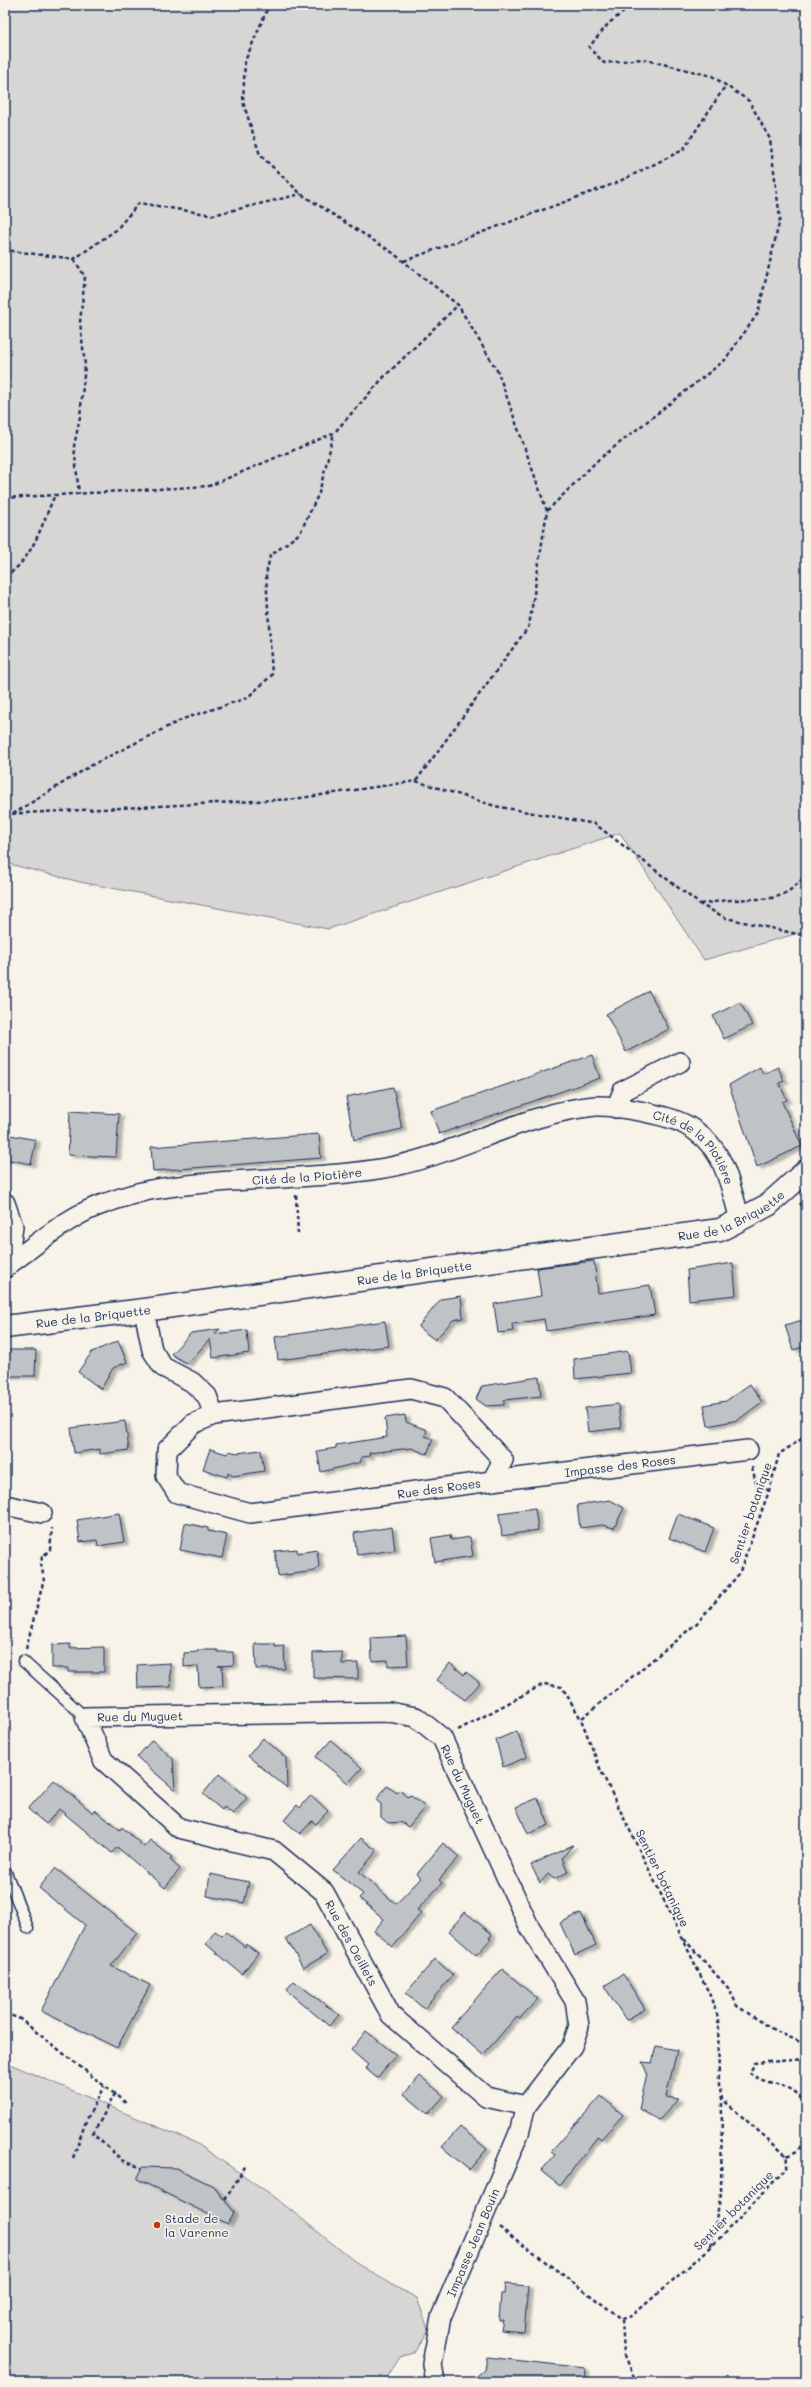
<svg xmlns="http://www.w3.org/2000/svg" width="811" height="2387" viewBox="0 0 811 2387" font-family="Mali,sans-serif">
<defs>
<filter id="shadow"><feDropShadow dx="4.5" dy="2.5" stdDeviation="1" flood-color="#0004"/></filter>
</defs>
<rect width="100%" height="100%" fill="#f7f3e8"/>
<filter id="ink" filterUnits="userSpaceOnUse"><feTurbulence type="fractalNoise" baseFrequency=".025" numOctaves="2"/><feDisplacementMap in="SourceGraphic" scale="8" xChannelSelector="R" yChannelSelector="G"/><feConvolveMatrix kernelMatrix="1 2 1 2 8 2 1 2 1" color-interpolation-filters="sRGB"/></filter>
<g filter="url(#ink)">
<path fill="#d7d6d4" stroke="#798299" d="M5 5H806V931L704 960 620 833 328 929 80 882 5 863Z
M5 2062 196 2143 272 2195 353 2260 390 2284 417 2298 428 2329 414 2353 400 2357 384 2382H5Z"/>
<path fill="#c0c3c5" stroke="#1b2f5e" filter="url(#shadow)" d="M649 991 669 1029 626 1052 606 1014Z
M740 1002 752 1025 724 1039 713 1016Z
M592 1055 600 1078 439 1134 431 1111Z
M760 1067 763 1074 778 1067 784 1081 779 1083 787 1100 782 1102 802 1146 757 1167 729 1085Z
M393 1087 402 1129 354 1140 346 1097Z
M70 1111 119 1114 116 1157 68 1155Z
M5 1134 36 1140 31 1164 5 1159Z
M319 1134 321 1158 153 1171 151 1147Z
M594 1261 598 1293 650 1285 655 1315 546 1331 544 1319 512 1324 513 1331 498 1333 494 1304 541 1296 537 1268Z
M733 1263 736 1295 689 1300 687 1270Z
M461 1296 463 1318 453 1320 435 1340 418 1327 441 1299Z
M806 1319V1346L793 1350 785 1325Z
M385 1321 389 1346 278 1360 275 1337Z
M220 1329 215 1334 247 1330 249 1353 213 1358 210 1339 187 1364 171 1354 191 1333Z
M118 1341 127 1362 113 1368 101 1389 78 1372 92 1352Z
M5 1350H36L35 1376H5Z
M628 1351 631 1373 575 1379 574 1359Z
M539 1377 541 1396 504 1400V1405L486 1406 476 1399 482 1386Z
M750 1384 762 1402 738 1420 708 1426 704 1405 726 1401Z
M618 1404 621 1428 588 1432 585 1408Z
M405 1415 406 1422 427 1430 425 1436 433 1439 427 1454 411 1448 369 1453 370 1456 361 1457V1462L321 1472 317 1451 336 1448V1445L387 1437 385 1418Z
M125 1421 129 1450 100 1454V1449L74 1453 71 1428Z
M210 1449 227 1454 229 1451 237 1453 261 1450 264 1471 233 1476 228 1473 227 1477 203 1469Z
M610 1500 624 1508 614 1528 602 1525 580 1528 577 1505Z
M535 1508 538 1530 502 1536 499 1513Z
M119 1513 124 1542 98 1546 97 1540 80 1542 77 1520Z
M678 1514 714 1528 705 1552 669 1538Z
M185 1523 208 1528V1531L227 1535 222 1558 180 1550Z
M392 1527 395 1550 357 1555 354 1533Z
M450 1535 451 1540 470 1537 473 1556 435 1562 431 1538Z
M297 1549V1553L317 1550 319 1566 315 1571 278 1576 275 1551Z
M406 1636 408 1665 388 1666V1660L372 1661 371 1638Z
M70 1644V1648L104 1647V1672H68V1668H52V1645Z
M255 1644H275V1647L284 1646 285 1669H256Z
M198 1650H218V1652H233L234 1665 218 1666H222L223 1686 199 1687 198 1666 184 1667V1653L198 1652Z
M342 1652V1664L358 1663V1679L313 1678V1653Z
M170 1663 171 1687 138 1688 137 1665Z
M450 1663 464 1675 466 1672 480 1683 465 1700 437 1680Z
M517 1731 527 1757 503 1767 496 1740Z
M263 1738 286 1758 287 1788 248 1756Z
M152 1740 173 1759 175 1790 137 1757Z
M331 1740 362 1768 348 1783 316 1757Z
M219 1774 247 1798 233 1814 224 1807 222 1810 203 1794Z
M54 1780 93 1813 95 1810 120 1830 122 1827 144 1847 150 1840 172 1857 170 1860 180 1869 165 1888 117 1847 112 1853 59 1809 46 1824 28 1809Z
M387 1786 397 1793 400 1790 408 1797 410 1795 425 1807 408 1827 401 1822 388 1823 381 1817V1804L376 1800Z
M311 1795 328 1811 316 1824 312 1821 300 1834 284 1820 297 1805 300 1808Z
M538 1798 549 1825 528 1834 516 1807Z
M361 1838 377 1851 359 1872 396 1904 421 1878 417 1874 443 1843 459 1857 439 1880 442 1883 417 1910 421 1913 393 1947 374 1931 384 1919 359 1898 363 1894 333 1870Z
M573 1845 562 1858 568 1872 554 1879 548 1874 540 1883 531 1865Z
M55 1868 137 1933 111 1966 150 1985 117 2048 41 2011 85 1925 39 1888Z
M210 1874 249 1882 244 1903 207 1896Z
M465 1912 492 1934 489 1938 491 1939 476 1955 449 1931Z
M581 1913 596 1945 575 1955 560 1923Z
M310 1925 327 1954 303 1968 286 1938Z
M215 1931 222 1936 226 1932 245 1947 246 1944 258 1953 242 1974 206 1944Z
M435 1959 453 1975 424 2009 406 1993Z
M502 1969 538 1999 520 2018 517 2016 483 2055 451 2027Z
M623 1974 645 2009 626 2020 604 1986Z
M294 1981 339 2015 329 2026 286 1990Z
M366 2031 396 2055 377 2078 365 2068 368 2065 351 2050Z
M656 2046 677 2050 666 2097 679 2099 659 2120 639 2109 647 2073 642 2062 652 2063Z
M420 2076 444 2096 428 2114 404 2094Z
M601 2096 623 2115 601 2139 598 2136 560 2186 541 2171 555 2155 551 2152Z
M460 2127 487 2149 469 2170 442 2147Z
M143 2167 176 2168 213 2186 234 2212 228 2224 137 2179Z
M505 2284 528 2286 524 2332 501 2330 503 2320H499L501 2294H504Z
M487 2357 585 2368 584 2382H470L485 2369Z"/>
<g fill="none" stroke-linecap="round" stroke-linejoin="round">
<g stroke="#1b2f5e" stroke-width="13">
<path id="lane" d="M23 1661 85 1717
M5 1870 28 1928"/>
</g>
<g stroke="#1b2f5e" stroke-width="22">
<g id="street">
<path d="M616 1108 623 1091 680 1062"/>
<path d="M5 1203 13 1226 8 1265 5 1268"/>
<path id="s1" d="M8 1265C38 1244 70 1214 106 1203 120 1198 135 1193 150 1190 227 1177 307 1181 385 1168 457 1155 522 1113 595 1106 615 1105 667 1115 684 1124 724 1144 729 1181 740 1220"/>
<path d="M144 1310 152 1350 163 1367 192 1382 207 1396 214 1415 411 1389 445 1398 503 1460 492 1481 250 1513 177 1493 166 1476 167 1450 193 1424 214 1415"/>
<path id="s2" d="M492 1481 748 1450"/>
<path d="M5 1505 42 1513"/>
<path id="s3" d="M435 2382 432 2364 441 2317 519 2133 526 2106 572 2046 579 2026 575 2001 528 1924 442 1738 416 1717 389 1712 85 1717 103 1760 179 1828 274 1851 324 1892 391 2015 486 2097 526 2106"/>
</g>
</g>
<g stroke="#1b2f5e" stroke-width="25">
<g id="secondary">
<path id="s4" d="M5 1327 144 1310 720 1230 768 1205 806 1171"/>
</g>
</g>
<path stroke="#1b2f5e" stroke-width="2.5" stroke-dasharray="4 3" stroke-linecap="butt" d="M5 246 12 251 74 259 116 230 139 203 213 215 301 194
M74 259 85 277 80 322 85 365 80 417 74 446 79 494
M404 261 616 183 683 150 726 85
M5 498 209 486 334 433 383 378 458 305
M547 511 598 460 725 360 758 313 780 219 770 139 749 101 712 76 642 59 604 63 589 47 609 23 633 5
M5 577C34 558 41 525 55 495
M416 781 495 806 595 824 701 905 726 918 806 936
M5 814 294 799 416 781 529 626 547 511 498 372 458 305 393 253 301 194 260 155 243 102 245 61 269 5
M13 814 92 765 183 719 247 698 272 675 266 575 270 556 300 533 319 493 334 433
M700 904C711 903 723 900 734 900 769 897 779 905 806 875
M296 1195 298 1234
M800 1203 806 1211
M752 1467 756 1483 769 1491
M26 1649 44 1579 41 1564 42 1557 50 1550 52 1528
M458 1730 544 1684 562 1687 581 1719
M684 1939 730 1990 737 2006 774 2030 800 2042H806
M5 2013 20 2019 126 2103
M806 2059 754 2063 749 2072C766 2089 798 2077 806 2111
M115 2094 93 2134 123 2161 142 2168
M787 2156 799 2150 806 2131
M73 2158 86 2121 104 2086
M225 2200 246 2165
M499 2227 622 2319 624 2353 636 2382
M711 2246 721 2194 722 2100
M622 2319 632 2316 711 2247 786 2169 787 2156 722 2099 719 2085 718 2017 709 1993 601 1771 581 1719 697 1623 739 1574 769 1491 779 1454 806 1436"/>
<use href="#lane" stroke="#f7f3e8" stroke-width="10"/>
<use href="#street" stroke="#f7f3e8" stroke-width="19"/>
<use href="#secondary" stroke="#f7f3e8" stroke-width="22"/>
</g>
</g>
<circle fill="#c8321e" stroke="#f7f3e8" stroke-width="1.5" cx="157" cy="2225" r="4"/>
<g text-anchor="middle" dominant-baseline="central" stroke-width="3.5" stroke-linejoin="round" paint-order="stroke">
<g font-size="12" fill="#1b2f5e" stroke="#f7f3e8">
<text stroke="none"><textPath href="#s1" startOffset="732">Cité de la Piotière</textPath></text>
<text stroke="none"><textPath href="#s1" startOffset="320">Cité de la Piotière</textPath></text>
<text stroke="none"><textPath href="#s4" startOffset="737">Rue de la Briquette</textPath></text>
<text stroke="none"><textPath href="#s4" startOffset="413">Rue de la Briquette</textPath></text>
<text stroke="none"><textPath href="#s4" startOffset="89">Rue de la Briquette</textPath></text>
<text stroke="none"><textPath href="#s2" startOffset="129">Impasse des Roses</textPath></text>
<text transform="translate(439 1488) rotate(-8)">Rue des Roses</text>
<text transform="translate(750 1513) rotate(-71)">Sentier botanique</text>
<text transform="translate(140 1716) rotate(-1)">Rue du Muguet</text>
<text transform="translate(463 1784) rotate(65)">Rue du Muguet</text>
<text transform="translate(663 1878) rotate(64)">Sentier botanique</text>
<text stroke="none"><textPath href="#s3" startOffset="1445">Rue des Oeillets</textPath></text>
<text transform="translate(733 2210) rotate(-45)">Sentier botanique</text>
<text stroke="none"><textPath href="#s3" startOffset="147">Impasse Jean Bouin</textPath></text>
</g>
<g font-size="12" fill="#1b2f5e" stroke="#f7f3e8" text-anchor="start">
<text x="165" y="2218">Stade de<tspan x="165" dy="14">la Varenne</tspan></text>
</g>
</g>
<rect width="811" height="2387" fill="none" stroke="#f7f3e8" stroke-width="20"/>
<rect x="10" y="10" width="791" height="2367" fill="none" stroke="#1b2f5e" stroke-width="1.5" filter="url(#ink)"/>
</svg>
